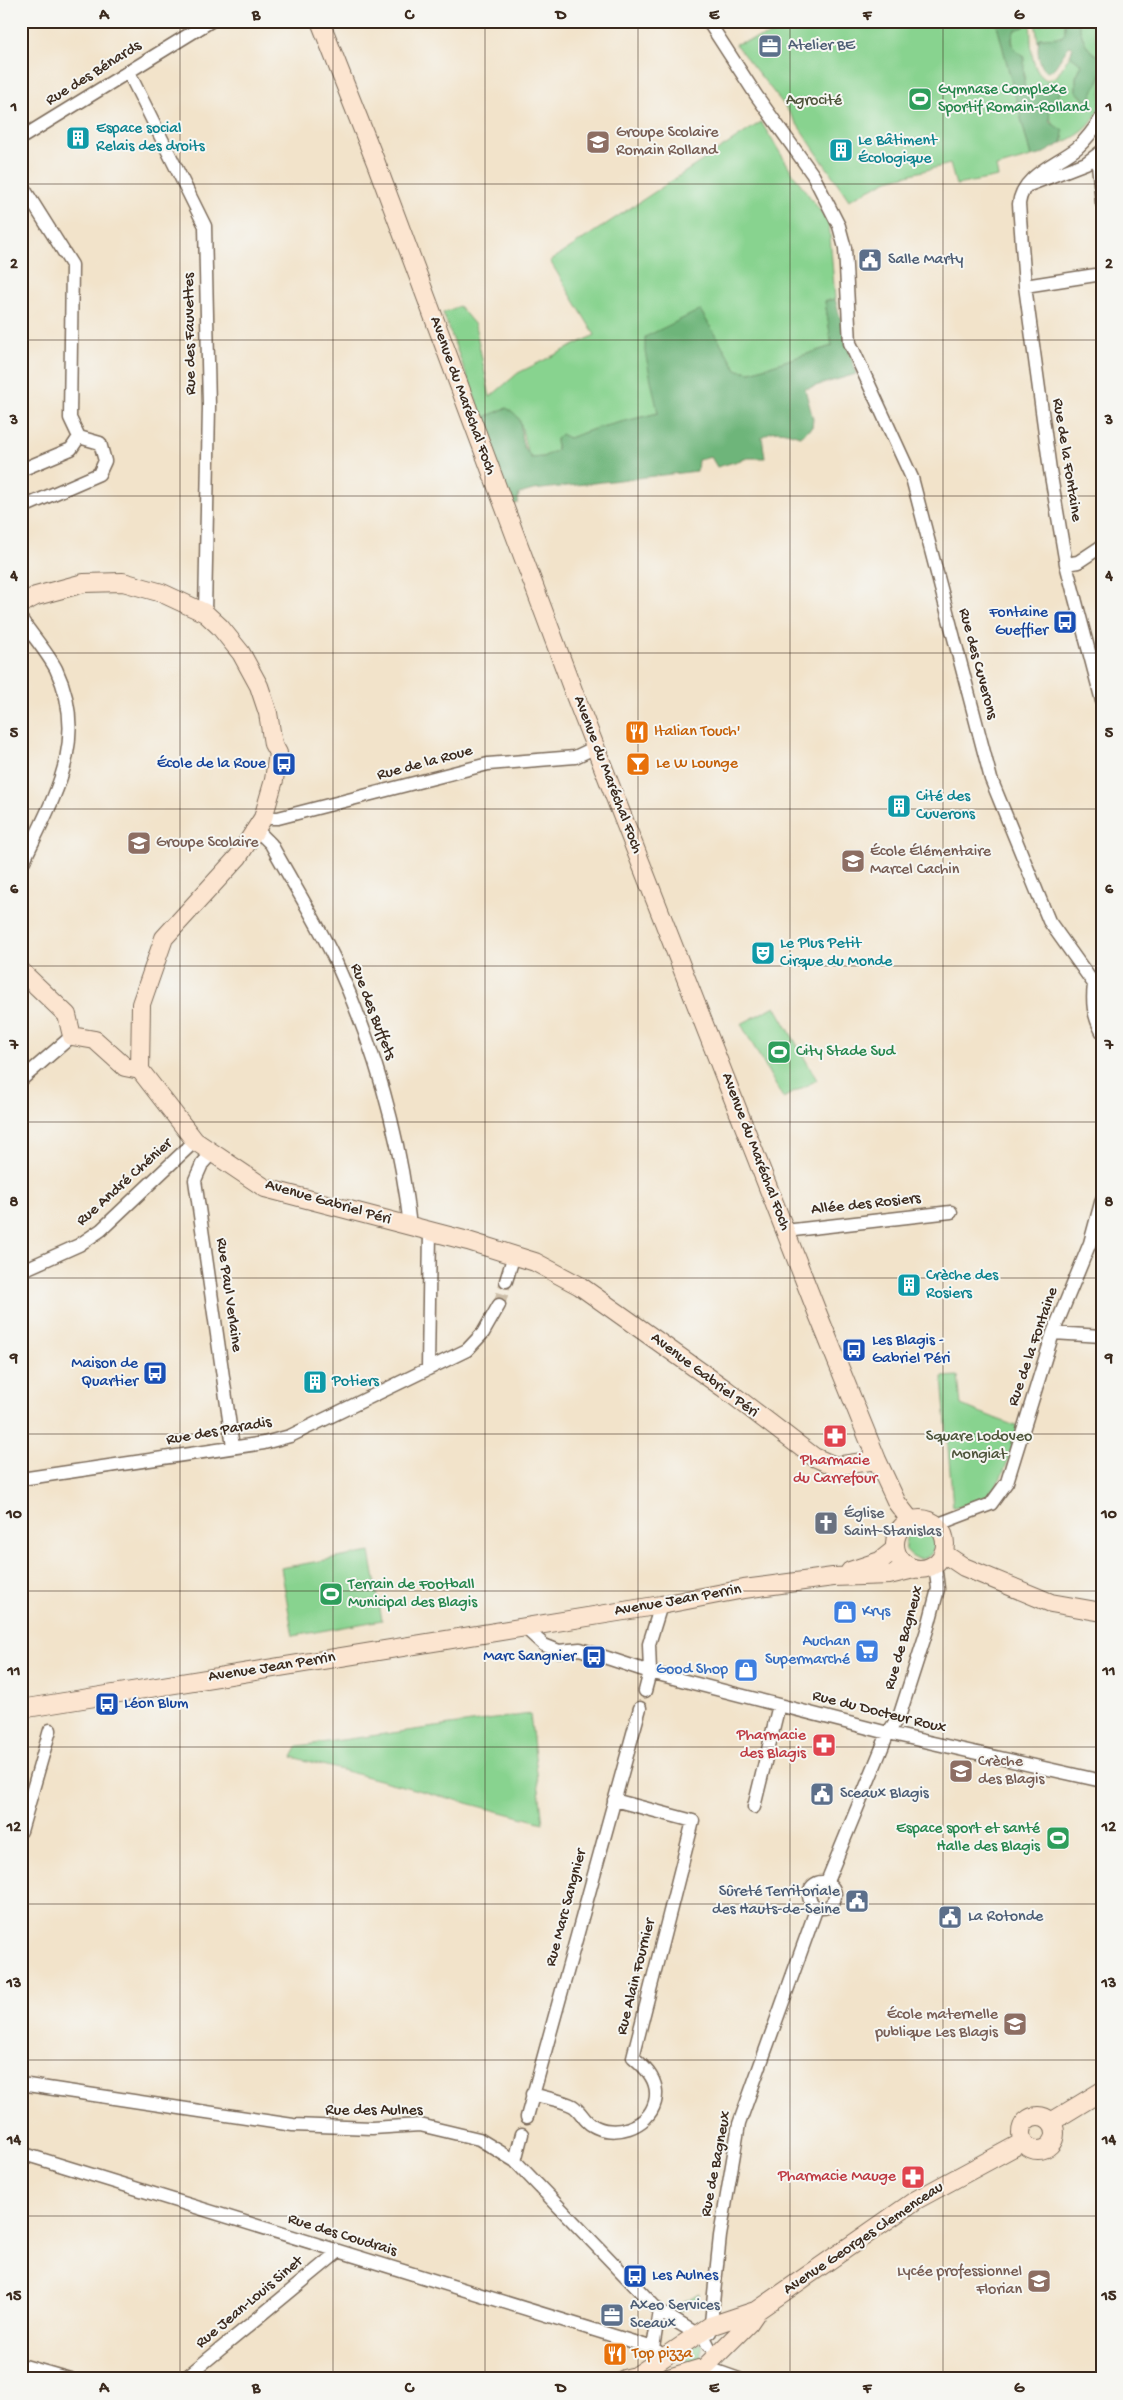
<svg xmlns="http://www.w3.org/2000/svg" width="1123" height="2400" viewBox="0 0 1123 2400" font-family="'Gochi Hand',sans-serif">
<rect width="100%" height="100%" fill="#f6f6f2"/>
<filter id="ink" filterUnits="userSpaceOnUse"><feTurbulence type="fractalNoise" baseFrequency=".02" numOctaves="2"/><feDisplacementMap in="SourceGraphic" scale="10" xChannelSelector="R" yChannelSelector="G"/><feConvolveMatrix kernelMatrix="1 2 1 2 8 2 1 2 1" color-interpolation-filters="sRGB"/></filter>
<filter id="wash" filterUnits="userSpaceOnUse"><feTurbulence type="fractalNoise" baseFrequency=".0096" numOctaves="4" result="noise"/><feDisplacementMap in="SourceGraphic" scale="20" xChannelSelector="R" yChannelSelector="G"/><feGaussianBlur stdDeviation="1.12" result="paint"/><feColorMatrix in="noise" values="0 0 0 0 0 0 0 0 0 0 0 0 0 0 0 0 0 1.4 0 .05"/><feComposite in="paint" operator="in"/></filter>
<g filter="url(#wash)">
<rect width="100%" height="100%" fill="#f2e3ca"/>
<path fill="#88d38f" stroke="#627e56" d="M825 21H996L1031 157 996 167 998 177 956 185 950 164 888 180 849 200 784 105 735 44Z
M1027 21H1030C1032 39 1028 71 1047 80L1057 76 1070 55 1082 64 1076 77V91L1087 103 1102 72C1102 109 1099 127 1062 143L1064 138C1053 123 1039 112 1058 97L1042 85C1038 90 1027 97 1024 86 1023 81 1026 76 1024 71 1020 57 1007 44 1015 29L1024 27Z
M1035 21H1039L1041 25 1052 21H1065V32L1062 37 1040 38 1038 42Z
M1078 21H1092L1100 56C1086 53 1081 34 1078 21Z
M761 122 794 175 829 223 835 299 825 301 832 346 751 372 737 370 700 310 657 401 658 413 597 428 569 438 556 439 557 450 543 457 531 458C518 437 529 420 506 408L478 420 475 412 479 408 443 313 459 306 475 325 490 397 518 373 595 335 550 261Z
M775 1006 817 1080 783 1098 741 1024Z
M958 1376 961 1405 1018 1427C1007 1464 1001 1505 953 1507L942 1377Z
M905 1544a15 15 0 1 1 30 0a15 15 0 1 1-30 0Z
M370 1552 382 1620 293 1636 281 1568Z
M530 1714 543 1823 292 1757 298 1746Z
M699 2293 698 2302 677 2313 673 2308Z
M702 2343V2357L700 2361 691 2364 685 2355 687 2349Z"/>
<path fill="#6eb57a" stroke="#54704c" d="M996 21H1027L1024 27 1015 30C1008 42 1014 51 1024 57V86L1027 91H1038C1045 82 1054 80 1061 90 1055 105 1047 103 1050 122L1063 131 1062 143 1040 155 1031 157Z
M1065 21H1078C1081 34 1086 53 1100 56L1102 72 1088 103 1076 91V77L1082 64 1070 55 1073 47 1069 46 1053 70 1047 72C1038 66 1036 47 1040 38L1062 37 1065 32Z
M835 299 856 374 805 389 813 419 812 427 800 436C786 432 775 427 762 437L765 458H748L717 467 711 457 698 460 697 471 533 490 519 494 518 503 509 506 478 420 506 408C528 419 517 429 524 447 526 450 529 454 531 458L543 457 557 450 556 439 561 434 569 438 597 428 658 413 645 352V337L700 310 737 370 751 372 832 346 825 301Z"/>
</g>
<g filter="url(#ink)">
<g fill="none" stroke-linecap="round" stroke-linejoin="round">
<path stroke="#cdbea8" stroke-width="12" stroke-dasharray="12 6" stroke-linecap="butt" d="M499 1305 506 1281"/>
<g stroke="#7b6b5a" stroke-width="15">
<path id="street" d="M708 21 756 95 813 175 839 226 845 248 850 343 912 478 991 779 1049 921 1094 984
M1101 21 1102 25
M128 71 205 226 209 406 205 613
M1102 117C1095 128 1087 139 1077 148 1057 164 1022 175 1019 204L1025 286 1050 470 1066 564 1102 701
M21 138 211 21
M1097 155 1102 203
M21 184 72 265 70 418 79 437 100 443 105 461 99 474 21 508
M1029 185 1086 163 1102 151
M1025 286 1102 274
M21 470 71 449 79 437
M1066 564 1078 562 1102 546
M21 619C32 635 47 652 56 669 91 743 51 801 21 867
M263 818H278L488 764 575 757 596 747
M256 829 271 844C292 882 316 920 335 960 373 1043 400 1135 410 1226
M1094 984C1092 1002 1093 1015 1102 1032
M21 1080 72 1036
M212 1153 202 1164 195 1180 233 1447
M785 1231 951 1212
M21 1271 79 1245 101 1230 195 1141
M506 1281 514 1255
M1053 1333 1102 1336
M428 1369 430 1231
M21 1479 264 1443 290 1436 467 1350 483 1333 499 1305
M936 1525 991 1504 1007 1482 1053 1333 1090 1243 1102 1199
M524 1627 544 1645 559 1651 580 1649 650 1672 888 1733 1102 1781
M645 1691 650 1672 649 1644 661 1605
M754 1807 779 1705
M21 1831 50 1730
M809 1895a13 13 0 1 1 26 0a13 13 0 1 1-26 0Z
M826 1884 888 1733 900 1714 928 1627 938 1589 935 1564
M21 2084 293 2125 372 2128 420 2125 479 2139 515 2161 659 2311 705 2339 708 2345
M532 2094C545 2098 562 2100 573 2106 581 2111 584 2121 592 2125 613 2138 648 2128 655 2102 660 2082 647 2069 633 2057L693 1821 614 1800
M527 2117 640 1708
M21 2153 653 2348 665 2357
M515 2161 522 2134
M710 2332 720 2236 739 2124 817 1907
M653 2348 659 2311
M21 2365 70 2379
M705 2367 739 2379
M184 2379 338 2252"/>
</g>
<g stroke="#7b6b5a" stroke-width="20">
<path id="secondary" d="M320 21 376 163 574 693 817 1312 877 1460 897 1503 911 1521
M21 604 36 596 84 583 123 582 162 593 205 613 220 627 241 653 259 686 268 713 273 744 278 753 274 780 263 818 238 857 164 938 141 1004 140 1070 195 1141 265 1188 468 1241 535 1262 580 1286 725 1389 814 1457 835 1466 877 1460
M21 971 67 1015 72 1036 95 1040 125 1067 140 1070
M895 1544a25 25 0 1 1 50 0a25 25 0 1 1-50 0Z
M943 1553 964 1567 1051 1603 1102 1612
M850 1571 880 1561 895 1549
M21 1709 661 1605 744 1589 833 1577 889 1575 914 1569
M1021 2133a17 17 0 1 1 34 0a17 17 0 1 1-34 0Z
M1051 2122 1102 2091
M624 2379 636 2376 710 2326 758 2310 916 2200 1023 2142
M665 2379 705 2367 749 2323 758 2310"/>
</g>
<use href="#street" stroke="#fff" stroke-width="12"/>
<use href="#secondary" stroke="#fce5d0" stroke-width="18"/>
</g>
</g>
<path fill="none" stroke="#3b2a1e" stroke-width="1" stroke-opacity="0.55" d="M180 21V2379M333 21V2379M485 21V2379M638 21V2379M790 21V2379M943 21V2379M21 184H1102M21 340H1102M21 496H1102M21 653H1102M21 809H1102M21 966H1102M21 1122H1102M21 1278H1102M21 1434H1102M21 1591H1102M21 1747H1102M21 1904H1102M21 2060H1102M21 2216H1102"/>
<defs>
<g id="office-square" transform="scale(1.25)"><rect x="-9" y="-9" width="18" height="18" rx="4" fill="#5c6f8a" stroke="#f6f6f2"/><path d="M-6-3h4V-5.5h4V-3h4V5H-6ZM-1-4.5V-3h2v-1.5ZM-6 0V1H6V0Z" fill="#fff"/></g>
<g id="stadium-square" transform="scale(1.25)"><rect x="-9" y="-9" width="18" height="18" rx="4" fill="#2e9e5b" stroke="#f6f6f2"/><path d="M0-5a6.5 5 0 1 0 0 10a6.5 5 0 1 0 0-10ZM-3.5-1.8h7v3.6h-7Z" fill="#fff"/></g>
<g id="building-square" transform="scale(1.25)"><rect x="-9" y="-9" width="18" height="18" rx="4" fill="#0f9aa8" stroke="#f6f6f2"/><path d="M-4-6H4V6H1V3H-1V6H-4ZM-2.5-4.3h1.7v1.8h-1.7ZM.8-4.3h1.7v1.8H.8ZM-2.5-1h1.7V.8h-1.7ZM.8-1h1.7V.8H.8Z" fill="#fff"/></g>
<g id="school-square" transform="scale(1.25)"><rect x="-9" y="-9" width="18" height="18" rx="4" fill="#8d6e63" stroke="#f6f6f2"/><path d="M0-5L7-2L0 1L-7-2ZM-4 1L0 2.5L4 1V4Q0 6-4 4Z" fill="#fff"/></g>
<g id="civic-square" transform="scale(1.25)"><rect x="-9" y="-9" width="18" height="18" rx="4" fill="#5c6f8a" stroke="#f6f6f2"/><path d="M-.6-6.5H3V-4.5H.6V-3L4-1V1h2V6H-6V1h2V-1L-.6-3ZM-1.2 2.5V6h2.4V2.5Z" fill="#fff"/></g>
<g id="bus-square" transform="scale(1.25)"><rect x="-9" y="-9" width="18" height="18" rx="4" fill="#1a4fb4" stroke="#f6f6f2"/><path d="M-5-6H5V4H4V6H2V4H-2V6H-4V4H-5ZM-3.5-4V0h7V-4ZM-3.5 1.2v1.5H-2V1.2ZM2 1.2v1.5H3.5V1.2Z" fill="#fff"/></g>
<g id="restaurant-square" transform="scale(1.25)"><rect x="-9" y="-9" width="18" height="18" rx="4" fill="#e8710a" stroke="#f6f6f2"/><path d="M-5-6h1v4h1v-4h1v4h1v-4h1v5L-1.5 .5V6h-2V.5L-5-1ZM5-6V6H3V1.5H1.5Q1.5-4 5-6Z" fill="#fff"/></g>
<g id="bar-square" transform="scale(1.25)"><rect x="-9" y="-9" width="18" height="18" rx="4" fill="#e8710a" stroke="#f6f6f2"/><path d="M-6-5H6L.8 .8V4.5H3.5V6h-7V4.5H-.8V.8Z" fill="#fff"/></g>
<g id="theatre-square" transform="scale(1.25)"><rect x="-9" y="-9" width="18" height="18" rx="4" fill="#0f9aa8" stroke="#f6f6f2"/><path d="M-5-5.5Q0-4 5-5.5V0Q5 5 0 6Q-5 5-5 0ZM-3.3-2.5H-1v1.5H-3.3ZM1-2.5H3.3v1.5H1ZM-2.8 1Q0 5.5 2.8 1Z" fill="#fff"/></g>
<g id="pharmacy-square" transform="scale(1.25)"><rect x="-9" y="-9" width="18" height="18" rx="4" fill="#e0444e" stroke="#f6f6f2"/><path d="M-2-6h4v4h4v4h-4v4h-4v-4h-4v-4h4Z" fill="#fff"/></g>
<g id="church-square" transform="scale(1.25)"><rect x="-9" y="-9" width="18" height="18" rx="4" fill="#6b7280" stroke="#f6f6f2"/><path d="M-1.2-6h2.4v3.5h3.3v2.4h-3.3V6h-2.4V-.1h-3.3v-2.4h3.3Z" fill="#fff"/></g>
<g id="shop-square" transform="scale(1.25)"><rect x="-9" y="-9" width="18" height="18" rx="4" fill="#3f7fe0" stroke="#f6f6f2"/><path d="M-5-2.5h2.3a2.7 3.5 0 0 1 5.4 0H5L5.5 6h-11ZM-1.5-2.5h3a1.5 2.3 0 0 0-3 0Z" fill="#fff"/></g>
<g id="supermarket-square" transform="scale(1.25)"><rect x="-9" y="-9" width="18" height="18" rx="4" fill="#3f7fe0" stroke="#f6f6f2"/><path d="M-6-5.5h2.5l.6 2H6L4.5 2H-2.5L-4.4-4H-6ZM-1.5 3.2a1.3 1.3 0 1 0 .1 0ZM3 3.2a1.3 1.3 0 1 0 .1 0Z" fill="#fff"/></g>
</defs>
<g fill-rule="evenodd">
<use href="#office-square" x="770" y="46"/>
<use href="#stadium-square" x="920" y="99"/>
<use href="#building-square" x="78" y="138"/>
<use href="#school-square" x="598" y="142"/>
<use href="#building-square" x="841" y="150"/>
<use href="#civic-square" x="870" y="260"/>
<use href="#bus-square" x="1065" y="622"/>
<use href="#restaurant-square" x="637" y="732"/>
<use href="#bus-square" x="284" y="764"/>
<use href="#bar-square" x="638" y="764"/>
<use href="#building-square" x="899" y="806"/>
<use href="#school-square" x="139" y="843"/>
<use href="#school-square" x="853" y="861"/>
<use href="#theatre-square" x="763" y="953"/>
<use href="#stadium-square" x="779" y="1052"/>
<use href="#building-square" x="909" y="1285"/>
<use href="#bus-square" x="854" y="1350"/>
<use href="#bus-square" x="155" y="1373"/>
<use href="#building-square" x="315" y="1382"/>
<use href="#pharmacy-square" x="835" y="1436"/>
<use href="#church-square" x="826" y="1523"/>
<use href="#stadium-square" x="331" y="1594"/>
<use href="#shop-square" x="845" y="1612"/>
<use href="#supermarket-square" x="867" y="1651"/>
<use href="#bus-square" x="594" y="1657"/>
<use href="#shop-square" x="746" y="1670"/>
<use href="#bus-square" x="107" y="1704"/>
<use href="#pharmacy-square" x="824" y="1745"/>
<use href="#school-square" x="961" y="1771"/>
<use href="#civic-square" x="822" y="1794"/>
<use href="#stadium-square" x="1058" y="1838"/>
<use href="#civic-square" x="857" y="1901"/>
<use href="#civic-square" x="950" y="1917"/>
<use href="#school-square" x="1015" y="2024"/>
<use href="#pharmacy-square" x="913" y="2177"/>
<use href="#bus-square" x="635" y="2276"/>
<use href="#school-square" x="1039" y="2281"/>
<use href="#office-square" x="612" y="2315"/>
<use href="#restaurant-square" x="615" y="2354"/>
</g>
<g text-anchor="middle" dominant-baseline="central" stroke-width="4" stroke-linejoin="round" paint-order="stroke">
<g font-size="16" fill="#4e5e75" stroke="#f6f6f2" text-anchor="start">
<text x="788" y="46">Atelier BE</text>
<text x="888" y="260">Salle Marty</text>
<text x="840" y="1794">Sceaux Blagis</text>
<text x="840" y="1892" text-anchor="end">Sûreté Territoriale<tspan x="840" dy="18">des Hauts-de-Seine</tspan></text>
<text x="968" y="1917">La Rotonde</text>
<text x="630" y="2306">Axeo Services<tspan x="630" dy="18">Sceaux</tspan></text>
</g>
<g font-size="16" fill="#3b2a1e" stroke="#f6f6f2">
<text transform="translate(94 74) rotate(-32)">Rue des Bénards</text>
<text transform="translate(191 334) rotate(-91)">Rue des Fauvettes</text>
<text transform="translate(462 396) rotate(70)">Avenue du Maréchal Foch</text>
<text transform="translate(1066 460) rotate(81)">Rue de la Fontaine</text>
<text transform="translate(977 664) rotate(75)">Rue des Cuverons</text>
<text transform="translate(425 764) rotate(-15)">Rue de la Roue</text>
<text transform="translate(607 775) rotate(69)">Avenue du Maréchal Foch</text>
<text transform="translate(372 1012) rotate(69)">Rue des Buffets</text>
<text transform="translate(755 1152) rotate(69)">Avenue du Maréchal Foch</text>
<text transform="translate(125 1183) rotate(-42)">Rue André Chénier</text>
<text transform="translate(328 1203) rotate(16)">Avenue Gabriel Péri</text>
<text transform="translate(866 1205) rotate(-6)">Allée des Rosiers</text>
<text transform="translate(228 1295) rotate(82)">Rue Paul Verlaine</text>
<text transform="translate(1034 1347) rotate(-71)">Rue de la Fontaine</text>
<text transform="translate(704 1376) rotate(37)">Avenue Gabriel Péri</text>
<text transform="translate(219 1432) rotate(-10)">Rue des Paradis</text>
<text transform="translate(678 1601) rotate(-10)">Avenue Jean Perrin</text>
<text transform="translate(905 1638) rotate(-74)">Rue de Bagneux</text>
<text transform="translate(272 1668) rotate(-9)">Avenue Jean Perrin</text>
<text transform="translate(879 1713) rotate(14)">Rue du Docteur Roux</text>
<text transform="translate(567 1908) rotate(-75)">Rue Marc Sangnier</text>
<text transform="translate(637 1977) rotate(-76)">Rue Alain Fournier</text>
<text x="374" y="2111">Rue des Aulnes</text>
<text transform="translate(717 2164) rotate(-79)">Rue de Bagneux</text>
<text transform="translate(342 2236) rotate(17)">Rue des Coudrais</text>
<text transform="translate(864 2239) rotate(-34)">Avenue Georges Clemenceau</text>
<text transform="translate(250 2303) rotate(-40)">Rue Jean-Louis Sinet</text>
</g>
<g font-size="16" fill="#27864d" stroke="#f6f6f2" text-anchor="start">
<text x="938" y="90">Gymnase Complexe<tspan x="938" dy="18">Sportif Romain-Rolland</tspan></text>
<text x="796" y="1052">City Stade Sud</text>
<text x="348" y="1585">Terrain de Football<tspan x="348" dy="18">Municipal des Blagis</tspan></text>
<text x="1040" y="1829" text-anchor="end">Espace sport et santé<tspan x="1040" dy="18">Halle des Blagis</tspan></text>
</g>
<g font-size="16" fill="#4e543a" stroke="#f6f6f2">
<text x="814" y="101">Agrocité</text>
<text x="979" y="1437">Square Lodoveo<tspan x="979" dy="18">Mongiat</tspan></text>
</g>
<g font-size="16" fill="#0d838f" stroke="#f6f6f2" text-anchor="start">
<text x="96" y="129">Espace social<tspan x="96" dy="18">Relais des droits</tspan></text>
<text x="858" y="141">Le Bâtiment<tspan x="858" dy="18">Écologique</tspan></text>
<text x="916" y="797">Cité des<tspan x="916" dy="18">Cuverons</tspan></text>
<text x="780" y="944">Le Plus Petit<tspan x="780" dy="18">Cirque du Monde</tspan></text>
<text x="926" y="1276">Crèche des<tspan x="926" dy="18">Rosiers</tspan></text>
<text x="332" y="1382">Potiers</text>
</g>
<g font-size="16" fill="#785e54" stroke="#f6f6f2" text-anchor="start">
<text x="616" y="133">Groupe Scolaire<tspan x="616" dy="18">Romain Rolland</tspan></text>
<text x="156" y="843">Groupe Scolaire</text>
<text x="870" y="852">École Élémentaire<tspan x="870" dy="18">Marcel Cachin</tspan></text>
<text x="978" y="1762">Crèche<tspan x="978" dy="18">des Blagis</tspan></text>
<text x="998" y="2015" text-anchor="end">École maternelle<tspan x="998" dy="18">publique Les Blagis</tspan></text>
<text x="1022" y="2272" text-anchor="end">Lycée professionnel<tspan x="1022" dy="18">Florian</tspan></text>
</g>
<g font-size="16" fill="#164399" stroke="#f6f6f2" text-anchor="end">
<text x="1048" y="613">Fontaine<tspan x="1048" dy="18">Gueffier</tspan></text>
<text x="266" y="764">École de la Roue</text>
<text x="872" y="1341" text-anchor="start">Les Blagis -<tspan x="872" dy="18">Gabriel Péri</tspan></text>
<text x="138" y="1364">Maison de<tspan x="138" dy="18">Quartier</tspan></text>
<text x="576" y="1657">Marc Sangnier</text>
<text x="124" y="1704" text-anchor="start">Léon Blum</text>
<text x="652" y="2276" text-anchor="start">Les Aulnes</text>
</g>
<g font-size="16" fill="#c56008" stroke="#f6f6f2" text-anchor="start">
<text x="654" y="732">Italian Touch'</text>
<text x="656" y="764">Le W Lounge</text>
<text x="632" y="2354">Top pizza</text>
</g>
<g font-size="16" fill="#be3a42" stroke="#f6f6f2" text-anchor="end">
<text x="835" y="1461" text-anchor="middle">Pharmacie<tspan x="835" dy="18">du Carrefour</tspan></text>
<text x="806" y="1736">Pharmacie<tspan x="806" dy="18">des Blagis</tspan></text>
<text x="896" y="2177">Pharmacie Mauge</text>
</g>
<g font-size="16" fill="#5b616d" stroke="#f6f6f2" text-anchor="start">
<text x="844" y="1514">Église<tspan x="844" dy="18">Saint-Stanislas</tspan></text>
</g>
<g font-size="16" fill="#366cbe" stroke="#f6f6f2" text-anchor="end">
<text x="862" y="1612" text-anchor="start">Krys</text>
<text x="850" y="1642">Auchan<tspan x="850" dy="18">Supermarché</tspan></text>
<text x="728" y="1670">Good Shop</text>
</g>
</g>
<rect width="1123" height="2400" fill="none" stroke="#f6f6f2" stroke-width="55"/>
<rect x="28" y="28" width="1068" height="2344" fill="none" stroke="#3b2a1e" stroke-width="2"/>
<g font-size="16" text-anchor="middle" font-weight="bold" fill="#3b2a1e">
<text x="104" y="19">A</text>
<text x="256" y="19">B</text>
<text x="409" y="19">C</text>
<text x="561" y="19">D</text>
<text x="714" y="19">E</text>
<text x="867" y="19">F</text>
<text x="1019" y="19">G</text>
<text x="14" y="111">1</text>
<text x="1109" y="111">1</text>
<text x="14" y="268">2</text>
<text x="1109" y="268">2</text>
<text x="14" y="424">3</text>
<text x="1109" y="424">3</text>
<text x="14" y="580">4</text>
<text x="1109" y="580">4</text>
<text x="14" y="737">5</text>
<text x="1109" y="737">5</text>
<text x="14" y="893">6</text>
<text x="1109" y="893">6</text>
<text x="14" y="1049">7</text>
<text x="1109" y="1049">7</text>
<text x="14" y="1206">8</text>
<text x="1109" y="1206">8</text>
<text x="14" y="1362">9</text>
<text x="1109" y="1362">9</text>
<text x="14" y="1518">10</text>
<text x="1109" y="1518">10</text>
<text x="14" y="1675">11</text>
<text x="1109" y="1675">11</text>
<text x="14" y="1831">12</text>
<text x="1109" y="1831">12</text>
<text x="14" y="1987">13</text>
<text x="1109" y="1987">13</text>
<text x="14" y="2144">14</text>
<text x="1109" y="2144">14</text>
<text x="14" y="2300">15</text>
<text x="1109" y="2300">15</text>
<text x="104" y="2392">A</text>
<text x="256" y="2392">B</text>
<text x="409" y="2392">C</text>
<text x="561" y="2392">D</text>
<text x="714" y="2392">E</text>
<text x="867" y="2392">F</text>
<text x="1019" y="2392">G</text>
</g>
</svg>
